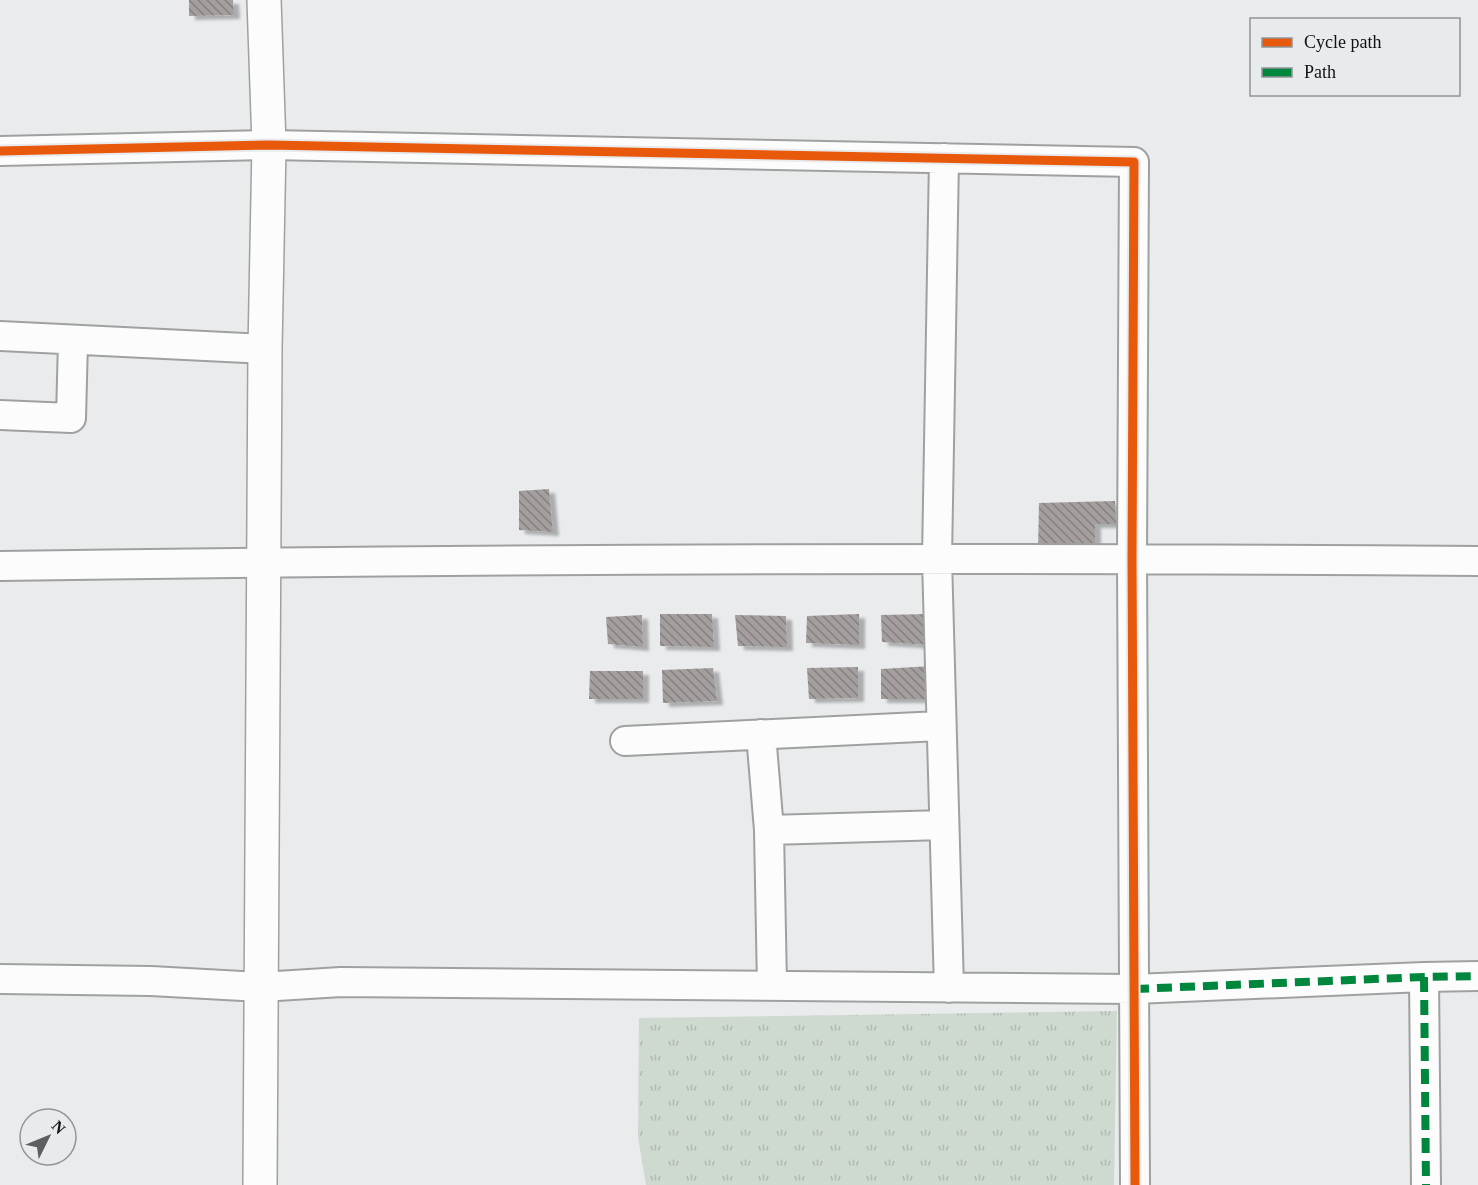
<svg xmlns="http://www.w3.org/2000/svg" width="1478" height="1185" viewBox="0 0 1478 1185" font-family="Georgia,serif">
<defs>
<pattern id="grass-tufts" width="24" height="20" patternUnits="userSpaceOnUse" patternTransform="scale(1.5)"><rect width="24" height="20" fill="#ced9d0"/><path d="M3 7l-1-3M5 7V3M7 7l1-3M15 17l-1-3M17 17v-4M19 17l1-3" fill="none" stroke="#b0b9b2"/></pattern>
<pattern id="building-back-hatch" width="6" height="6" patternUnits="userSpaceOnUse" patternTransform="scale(1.5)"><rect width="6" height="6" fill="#a49f9e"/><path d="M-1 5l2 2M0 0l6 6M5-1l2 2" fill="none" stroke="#848080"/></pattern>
<filter id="shadow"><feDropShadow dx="6" dy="4" stdDeviation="1.5" flood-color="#0004"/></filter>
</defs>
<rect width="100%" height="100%" fill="#e9ebec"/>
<path fill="url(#grass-tufts)" d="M1117 1011 1114 1185H646L638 1137 639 1018Z"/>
<path fill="url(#building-back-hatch)" filter="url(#shadow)" d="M189 0H233L234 15 189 16Z
M549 489 553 532 519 530V491Z
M1115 501 1116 524H1095V549L1038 550 1039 503Z
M660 614H712L714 647 660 646Z
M859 614V645L806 643 807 616Z
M929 614 931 645 882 642 881 615Z
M642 615 643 647 608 644 606 617Z
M735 615 786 616 787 647 738 646Z
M932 666 931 699H881V669Z
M858 667V698L809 699 807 668Z
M713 668 717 701 663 703 662 670Z
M590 671H643V699H589Z"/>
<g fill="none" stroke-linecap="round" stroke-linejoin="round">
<g stroke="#9fa1a1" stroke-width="32">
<path id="street" d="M0 151 269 145 1134 162 1132 558 1135 1185
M944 158 937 559 949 988
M0 336 265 349
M0 415 71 418 73 341
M0 566C493 559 985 557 1478 561
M761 734 769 830 772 986
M625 741 940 726
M769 830 944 825
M1424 977 1426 1185
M0 979 151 981 261 987 341 982 1134 989 1424 977 1478 976"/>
</g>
<g stroke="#9fa1a1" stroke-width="36">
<path id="secondary" d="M260 1185 265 349 269 145 264 0"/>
</g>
<use href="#street" stroke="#fcfcfc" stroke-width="28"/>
<use href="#secondary" stroke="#fcfcfc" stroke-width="33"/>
<path stroke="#00873e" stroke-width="8" stroke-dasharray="15 8" stroke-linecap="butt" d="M1424 977 1426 1185
M1134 989 1424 977 1478 976"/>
<g stroke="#e8ebed" stroke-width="13">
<path id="cycleway" d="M0 151 269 145 1134 162 1132 558 1135 1185"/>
</g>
<use href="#cycleway" stroke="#e8590c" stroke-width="9"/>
</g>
<rect x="1250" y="18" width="210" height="78" fill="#e8ebed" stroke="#929496" stroke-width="1.5"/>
<rect x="1262" y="38" width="30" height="9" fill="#e8590c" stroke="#929496" stroke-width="1.5"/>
<text x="1304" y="48" font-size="18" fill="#111213">Cycle path</text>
<rect x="1262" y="68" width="30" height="9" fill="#00873e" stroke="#929496" stroke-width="1.5"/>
<text x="1304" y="78" font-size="18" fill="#111213">Path</text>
<g transform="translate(48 1137) rotate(47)"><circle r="28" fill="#e8ebed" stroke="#929496" stroke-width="1.5"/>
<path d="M0-4.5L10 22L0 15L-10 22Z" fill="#5d5e5f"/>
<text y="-9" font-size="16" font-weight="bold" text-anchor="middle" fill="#111213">N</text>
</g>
</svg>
